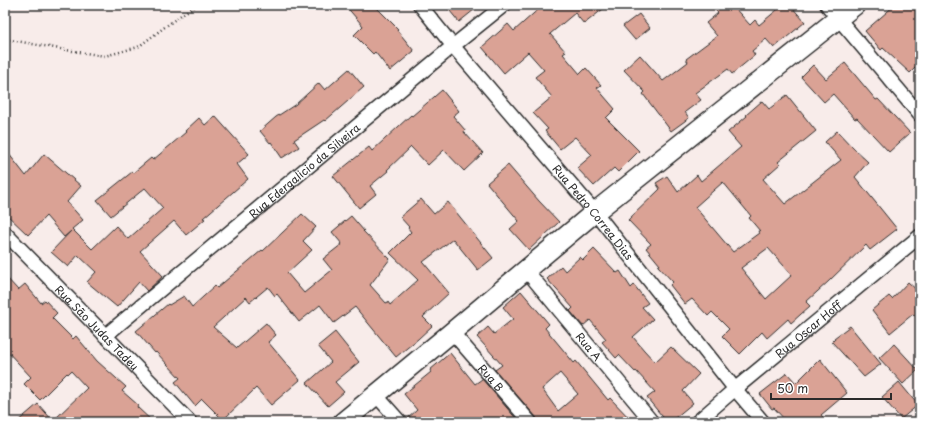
<svg xmlns="http://www.w3.org/2000/svg" width="925" height="427" viewBox="0 0 925 427" font-family="'Playpen Sans',sans-serif">
<rect width="100%" height="100%" fill="#f8ecea"/>
<filter id="ink" filterUnits="userSpaceOnUse"><feTurbulence type="fractalNoise" baseFrequency=".025" numOctaves="2"/><feDisplacementMap in="SourceGraphic" scale="8" xChannelSelector="R" yChannelSelector="G"/><feConvolveMatrix kernelMatrix="1 2 1 2 8 2 1 2 1" color-interpolation-filters="sRGB"/></filter>
<g filter="url(#ink)">
<path fill="#daa295" stroke="#2b2b2b" fill-rule="evenodd" d="M345 5H374L398 29 397 30 414 51 390 71 375 52 373 54 354 35 363 26Z
M445 5H480L459 22Z
M543 5H608L584 24 575 13 550 34 566 52 563 54 580 74 586 68 601 85 597 88 615 109 606 118 639 151 618 172 614 168 594 186 577 168 592 155 575 137 560 149 545 131 548 129 533 113 552 97 535 77 544 70 528 52 504 73 482 47 508 24 514 31Z
M711 5H732L750 25 755 20 759 25 783 5H790L805 22 774 48 766 39 752 51 755 55 732 74 728 69 695 93 701 100 685 112 689 118 671 131 643 94 645 92 624 70 640 55 663 81 688 62 686 59 717 36 706 23 718 13Z
M895 5H920V63L910 73 883 48 881 50 865 31Z
M639 14 650 28 635 40 623 26Z
M845 63 876 100 878 99 910 133 889 152 857 118 855 119 833 94 824 102 801 77 813 65 826 79Z
M349 69 364 87 325 121 324 120 294 140 299 147 282 158 271 142 270 143 260 131 276 117 296 104 319 83 325 90Z
M442 90 459 111 453 116 465 130 464 132 483 153 464 171 444 150 428 165 411 147 387 170 388 171 370 186 376 194 359 208 333 176 369 147 372 151 411 115 412 116Z
M787 95 816 131 778 162 780 164 763 179 785 204 841 160 825 142 837 131 853 148 868 162 855 177 897 229 870 250 866 245 829 281 806 302 810 306 791 323 788 319 767 338 762 332 740 354 722 336 729 329 712 312 708 316 692 299 685 304 670 285 673 282 658 266 660 265 646 248 651 244 628 220 660 189 656 183 667 176 678 192 697 175 701 181 741 147 728 132 747 116 746 115 762 101 769 109ZM723 182 751 216 749 218 760 231H758L759 233 733 252 695 207ZM768 248 792 275 766 299 741 268Z
M215 116 249 154 237 164 248 179 203 218 205 219 186 235 174 221 140 251 163 276 147 291 139 282 117 307 87 282 96 272 78 255 68 267 51 252 71 231 64 237 46 216 28 235 5 213V149L26 176 44 154 81 186 67 202 83 220 72 229 92 249 116 226 128 239 163 208 145 188 111 216 97 200 132 172 133 173 151 158 153 160 186 132 185 131 199 118 205 125Z
M508 165 539 201 559 222 529 250 510 229 519 221 487 183Z
M421 199 434 214 448 202 493 258 478 270 453 239 423 262 449 293 423 317 432 326 418 339 396 357 355 307 334 323 320 305 299 322 277 294 275 296 268 287 250 302 246 297 213 327 237 348 266 323 276 335 268 342 300 380 271 405 256 388 223 420 202 399 195 406 175 382 180 378 156 352 155 353 136 331 168 304 169 305 184 296 192 307 215 286 217 288 262 250 263 251 302 214 316 227 303 241 312 250 287 273 304 293 332 270 323 259 342 244 332 232 351 216 364 231H363L390 259 370 285 386 303 388 302 390 305 418 280 390 253 411 232 408 228 409 227 400 217Z
M594 249 617 273 620 271 631 288 634 285 648 303 642 307 653 319 633 337 644 350 655 362 671 347 699 374 683 391 693 403 670 422H667L647 398 655 392 636 371 635 372 619 355 616 358 602 342 606 339 590 320 583 326 570 311 573 308 547 279 561 266 565 271 580 257 583 260Z
M5 276 18 290 25 284 41 303 45 300 57 313 52 318 73 339 76 336 97 361 126 387 122 391 138 405 137 407 153 422H17L38 404 53 421 87 388 71 371 68 374 67 373 40 400 24 384 31 377 5 349Z
M908 282 920 293V320L913 314 890 333 872 310 889 296 892 299Z
M521 291 549 324 545 328 574 363 576 361 608 400 610 398 633 422H538L536 417 495 370 502 365 477 337 488 327 494 334 513 319 503 307ZM560 373 578 394 558 411 542 389Z
M850 326 881 364 864 377 832 342 835 339 834 338Z
M335 332 359 362 335 382 344 392 328 406 307 383 331 362 318 346Z
M894 344 918 370 903 384 879 358Z
M450 353 475 384 482 379 519 422H408L407 419 417 410 404 394 431 372 430 370Z
M820 359 847 393 821 415 827 422H787L774 408 772 409 760 394 787 373 796 383Z
M899 382 918 405 901 419 882 397Z"/>
<g fill="none" stroke-linecap="round" stroke-linejoin="round">
<g stroke="#2b2b2b" stroke-width="16">
<g id="street">
<path id="s1" d="M420 5 453 46 595 212 735 389 763 422"/>
<path d="M827 5 920 115"/>
<path id="s2" d="M5 233 190 422"/>
<path id="s3" d="M526 270 652 422"/>
<path id="s4" d="M452 332 530 422"/>
<path id="s5" d="M105 336 453 46 504 5"/>
<path d="M376 395 400 422"/>
<path id="s6" d="M697 422 735 389 920 236"/>
</g>
</g>
<g stroke="#2b2b2b" stroke-width="22">
<path id="secondary" d="M343 422 452 332 595 212 855 5"/>
</g>
<path stroke="#2b2b2b" stroke-width="2.5" stroke-dasharray="1 3" stroke-linecap="butt" d="M230 5H234
M5 39 66 50 105 56 138 47 181 15 197 5"/>
<use href="#street" stroke="#fff" stroke-width="13"/>
<use href="#secondary" stroke="#fff" stroke-width="19"/>
</g>
</g>
<g text-anchor="middle" dominant-baseline="central" stroke-width="3" stroke-linejoin="round" paint-order="stroke">
<g font-size="11" fill="#2b2b2b" stroke="#fff">
<text stroke="none"><textPath href="#s5" startOffset="259">Rua Edergalicio da Silveira</textPath></text>
<text stroke="none"><textPath href="#s1" startOffset="270">Rua Pedro Correa Dias</textPath></text>
<text stroke="none"><textPath href="#s2" startOffset="132">Rua São Judas Tadeu</textPath></text>
<text stroke="none"><textPath href="#s6" startOffset="145">Rua Oscar Hoff</textPath></text>
<text stroke="none"><textPath href="#s3" startOffset="99">Rua A</textPath></text>
<text stroke="none"><textPath href="#s4" startOffset="60">Rua B</textPath></text>
</g>
</g>
<rect width="925" height="427" fill="none" stroke="#fff" stroke-width="20"/>
<rect x="10" y="10" width="905" height="407" fill="none" stroke="#2b2b2b" stroke-width="1.5" filter="url(#ink)"/>
<path d="M771 393v6h120v-6" fill="none" stroke="#2b2b2b" stroke-width="2"/>
<text x="777" y="393" font-size="12" fill="#2b2b2b" stroke="#ffffff" stroke-width="3" paint-order="stroke">50 m</text>
</svg>
